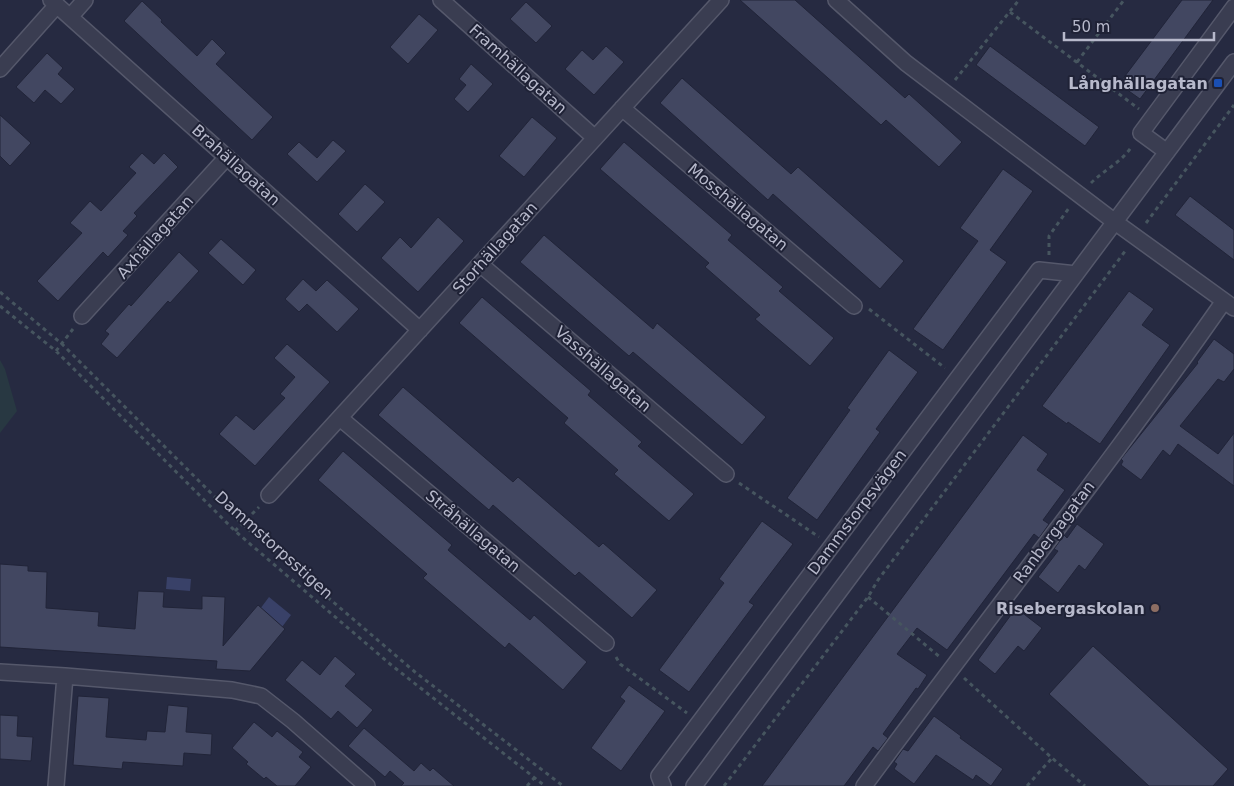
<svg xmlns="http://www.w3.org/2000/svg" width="1234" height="786" viewBox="0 0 1234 786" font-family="'DejaVu Sans',sans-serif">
<rect width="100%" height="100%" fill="#262a41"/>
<path fill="#283842" d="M0 360 5 369 17 411 0 433Z"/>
<path fill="#394168" d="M167 577 191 579 190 591 166 589Z
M269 597 291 615 282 627 260 609Z"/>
<path fill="#424761" stroke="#212438" d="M740 0H795L905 98 909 94 962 142 939 167 886 120 881 125Z
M1182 0H1213L1140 99 1119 84Z
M142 1 162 20 161 22 197 56 212 39 226 53 216 64 273 117 252 140 124 21Z
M526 2 552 26 536 43 510 19Z
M419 14 438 30 408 64 390 47Z
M606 46 624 62 594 95 565 69 582 50 593 60Z
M990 46 1099 127 1085 146 976 65Z
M47 53 63 68 58 74 75 89 61 104 45 90 34 103 16 87Z
M471 64 493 84 468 112 454 99 466 85 459 79Z
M682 78 791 174 798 167 904 261 880 289 773 194 768 200 660 103Z
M0 115 31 143 10 166 0 156Z
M532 117 557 138 524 177 499 156Z
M333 140 346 151 317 182 287 154 299 142 317 158Z
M624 142 732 235 728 240 783 287 779 291 834 338 810 366 755 319 760 315 705 267 709 263 600 169Z
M142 153 154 164 164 153 178 167 134 213 137 216 123 231 128 235 108 257 103 252 58 301 37 281 82 233 70 223 90 201 101 211 136 173 129 167Z
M1003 169 1033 191 990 250 1007 262 943 350 913 329 978 241 960 228Z
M365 184 385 202 357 232 338 214Z
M1190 196 1234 230V260L1175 215Z
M438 217 464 241 418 292 381 258 400 237 411 248Z
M544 235 653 329 657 323 766 417 742 445 633 352 629 356 520 262Z
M221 239 256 270 243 285 208 253Z
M179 252 199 271 170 303 168 301 117 358 101 344 109 334 105 331 129 304 131 306Z
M303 279 316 291 327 280 359 309 337 332 307 304 299 312 285 299Z
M1129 291 1154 309 1142 325 1170 345 1100 444 1068 422 1067 424 1042 406Z
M482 297 591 391 588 395 642 442 638 446 694 494 669 521 614 474 618 470 564 423 568 418 459 323Z
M1214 339 1234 354V369L1224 382 1218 379 1180 426 1218 454 1234 433V486L1178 444 1170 456 1163 450 1141 480 1121 465 1123 461 1121 459 1198 363 1197 362Z
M287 344 330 382 255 466 219 434 236 415 254 430 285 398 280 394 295 377 274 358Z
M889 350 918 372 876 429 880 432 817 520 787 498 850 410 847 408Z
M403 387 513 482 518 477 599 547 603 543 657 590 632 618 579 572 575 576 493 505 489 510 378 415Z
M1023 435 1048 454 1037 470 1065 490 1043 520 1049 524 1039 538 1034 534 947 650 917 628 897 654 927 675 918 689 916 688 883 734 888 738 878 751 873 747 844 786H762Z
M343 451 452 545 448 550 530 620 534 615 587 662 563 690 509 643 505 648 423 578 427 574 318 480Z
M762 521 793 544 749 602 754 605 689 692 659 670 724 583 719 579Z
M1077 524 1104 544 1085 570 1079 565 1058 593 1038 577 1058 551 1054 549 1064 535 1067 538Z
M0 564 28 566V571L47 572 46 608 99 612 98 626 135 629 138 591 164 592 163 607 202 609V596L225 597 223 646 258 605 285 629 250 671 216 669 217 661 0 647Z
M1016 608 1042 628 1024 651 1018 646 995 674 978 660Z
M1093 646 1228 769 1213 786H1149L1049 694Z
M335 656 356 674 345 686 373 710 357 728 338 711 331 719 285 680 302 660 320 675Z
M629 685 665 711 621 771 591 748 625 701 620 697Z
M78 696 109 698 106 737 146 740 147 731 165 732 168 705 188 707 186 732 212 734 211 755 184 753 183 766 123 762 122 769 73 765Z
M0 715 18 716 17 736 33 737 31 761 0 759Z
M934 716 961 736 960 738 1003 769 991 786 976 775 973 780 936 755 914 784 894 769 897 764 894 762 903 749 908 751Z
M254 722 272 737 277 731 303 752 299 757 311 767 295 786H277L266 777 264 779 246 764 248 762 232 748Z
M364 728 414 771 421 763 430 771 433 768 454 786H401L404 783 390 771 385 777 348 746Z"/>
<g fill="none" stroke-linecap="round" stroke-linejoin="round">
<g stroke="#55586b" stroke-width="18">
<path id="minor" d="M51 0 420 330
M441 0 595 138
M836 0 906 63 1115 222 1234 308
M70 17 85 0
M0 69 57 5
M622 108 854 306
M1167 152 1141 133 1234 7
M480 264 726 474
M82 316 227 157
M340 418 606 643
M269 495 721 0
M0 672 65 676 232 690 261 696 293 721 367 786
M56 786 65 676
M663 786 659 776 1039 270 1076 274
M694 786 1234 62
M864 786C983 624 1109 466 1224 301"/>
</g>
<path stroke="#46555f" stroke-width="3" stroke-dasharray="4 4" stroke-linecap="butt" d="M1010 12 1139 109
M1077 62 1124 0
M955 80 1019 0
M1091 183C1104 170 1122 162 1132 146
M1146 223 1234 105
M1049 255V236L1069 208
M0 292 62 344 242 524 415 672 563 786
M0 306 56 351 235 531 390 664 545 786
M869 309 945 368
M56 351 73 329
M739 483 819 537
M235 531 259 507
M868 597 941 658
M616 657 620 664 687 713
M964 678 1052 758 1085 786
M527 786 535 777
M724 786 868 597 878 580 1126 250
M1027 786 1052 758"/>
<use href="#minor" stroke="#3a3d51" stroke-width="15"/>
</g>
<rect fill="#1a4fb4" stroke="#1f2236" stroke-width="2" x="1213" y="78" width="10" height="10" rx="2.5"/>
<circle fill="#8d6e63" stroke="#1f2236" stroke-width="2" cx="1155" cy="608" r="5"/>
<g text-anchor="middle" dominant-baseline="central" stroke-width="4" stroke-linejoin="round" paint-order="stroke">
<g font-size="16" fill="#b7b9cb" stroke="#1f2236">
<text transform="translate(518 69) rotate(42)">Framhällagatan</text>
<text transform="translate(236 165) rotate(42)">Brahällagatan</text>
<text transform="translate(738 207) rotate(40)">Mosshällagatan</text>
<text transform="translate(155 237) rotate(-48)">Axhällagatan</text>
<text transform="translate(495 248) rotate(-48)">Storhällagatan</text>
<text transform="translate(603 369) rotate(41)">Vasshällagatan</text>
<text transform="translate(857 512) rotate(-53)">Dammstorpsvägen</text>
<text transform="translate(473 531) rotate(40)">Stråhällagatan</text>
<text transform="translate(1054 532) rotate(-53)">Ranbergagatan</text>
<text transform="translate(274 545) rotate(42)">Dammstorpsstigen</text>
</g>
<g font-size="16" font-weight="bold" fill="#b7b9cb" stroke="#1f2236" text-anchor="end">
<text x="1208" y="83">Långhällagatan</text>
<text x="1145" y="608">Risebergaskolan</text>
</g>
</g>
<path d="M1064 32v8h150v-8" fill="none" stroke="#b7b9cb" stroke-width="2.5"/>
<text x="1072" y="32" font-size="15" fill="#b7b9cb" stroke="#1f2236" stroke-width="4" paint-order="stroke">50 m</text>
</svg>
